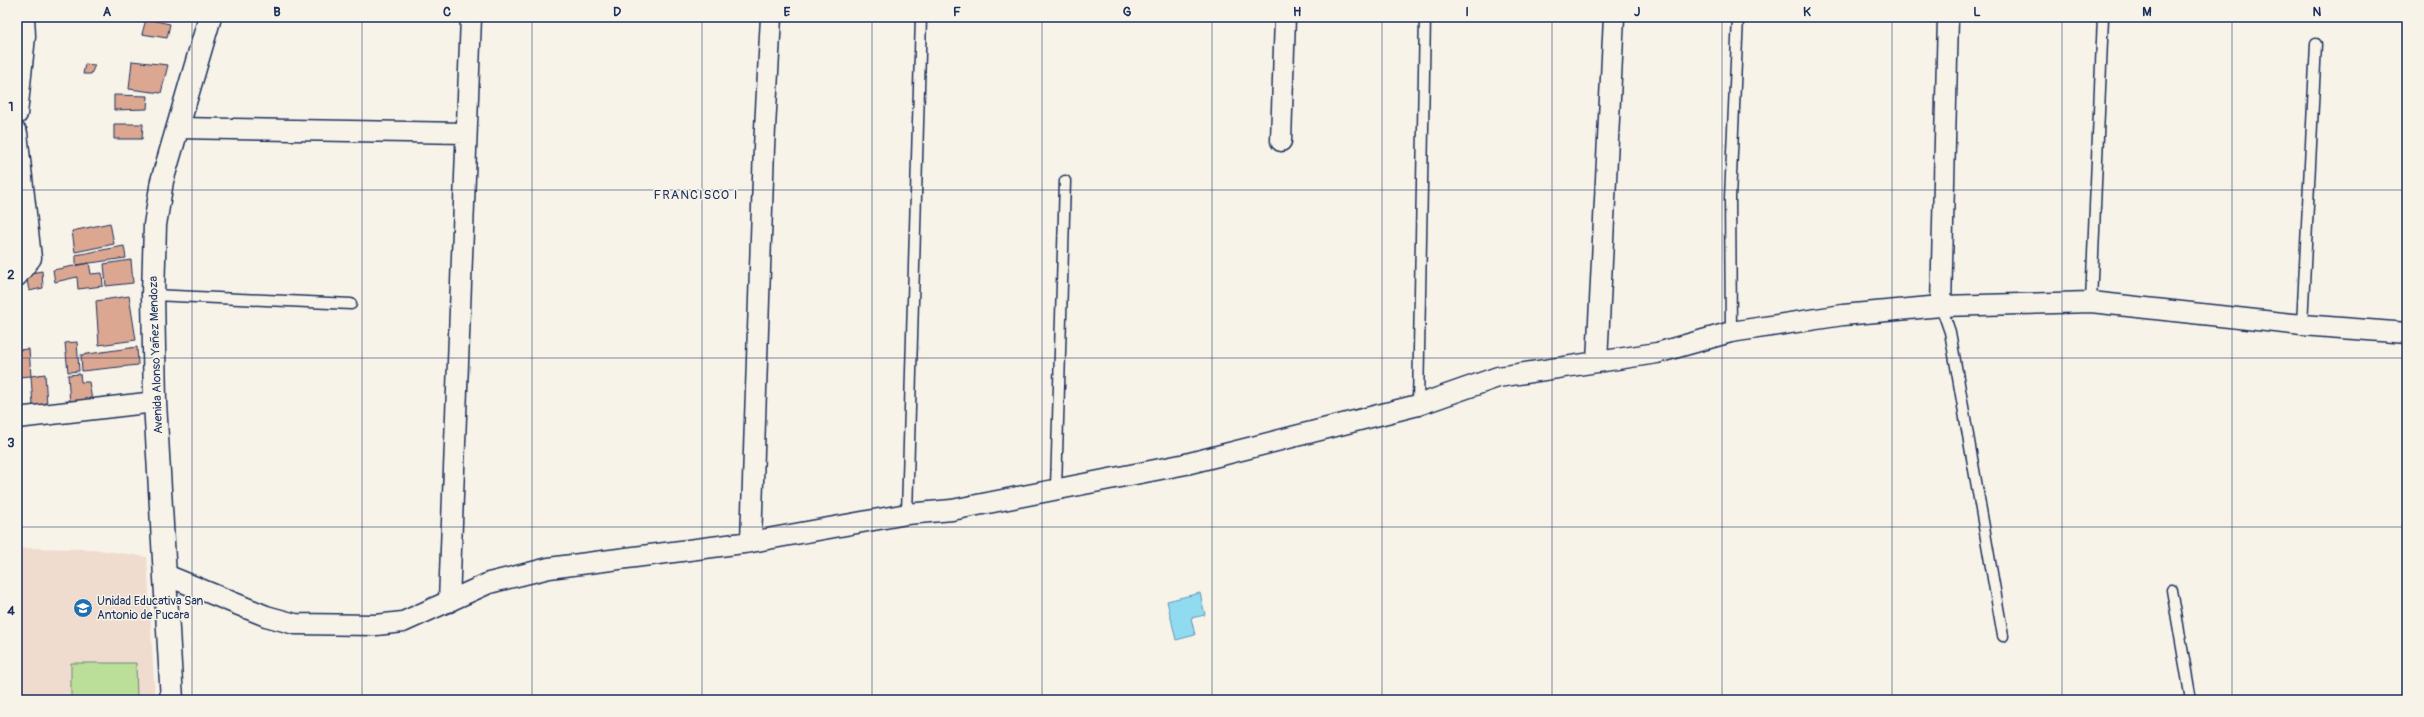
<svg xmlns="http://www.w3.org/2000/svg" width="2424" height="717" viewBox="0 0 2424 717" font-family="Pangolin,sans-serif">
<rect width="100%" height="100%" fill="#f7f3e8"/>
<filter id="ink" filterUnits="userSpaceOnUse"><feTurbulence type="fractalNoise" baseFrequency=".025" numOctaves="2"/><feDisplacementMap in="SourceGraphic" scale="8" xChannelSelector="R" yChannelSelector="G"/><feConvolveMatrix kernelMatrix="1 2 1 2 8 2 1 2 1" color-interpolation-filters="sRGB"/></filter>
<g filter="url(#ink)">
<path fill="#efdcce" d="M17 548 93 549 147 557 155 700H17Z"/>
<path fill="#bbde98" stroke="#6b867b" d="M71 663H136L137 700H71Z"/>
<path fill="#91dbf1" stroke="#6296b6" d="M1200 593 1205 615 1191 618 1195 635 1176 640 1167 601Z"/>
<path fill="#dca791" stroke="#1b2f5e" d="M146 19 170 24 167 38 142 34Z
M132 61 168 65 161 93 129 89Z
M85 64 95 65 91 74H83Z
M114 95 148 96 147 109 114 110Z
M114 124H143L142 139H114Z
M110 223 114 244 75 252 72 231Z
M124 246 126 258 76 265V255Z
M131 260 133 283 106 286 104 264Z
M89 263 91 274 102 273 103 286 78 289 77 277 55 282 53 270Z
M42 271 43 288 29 291 26 274Z
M129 296 136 340 99 345 96 301Z
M77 342 79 371 68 372 65 343Z
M137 347 138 365 82 371 81 355Z
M29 349 31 376 19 377 17 350Z
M45 374 47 405 33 406 31 376Z
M80 374 81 382H89L92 400 70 405 68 375Z"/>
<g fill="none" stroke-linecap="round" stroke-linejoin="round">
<g stroke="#1b2f5e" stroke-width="13">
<path id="service" d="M153 295 351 304
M2091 302 2103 17
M1941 306 1950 332 2003 636
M2302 325 2316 44
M1731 332 1730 198 1738 17
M1418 405 1425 17
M1056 488 1065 181
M907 514 921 17
M2172 590 2191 700"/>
</g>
<g stroke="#1b2f5e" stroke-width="23">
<path id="minor" d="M17 114 25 36 24 17
M178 128 465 133
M17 133 31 258 17 276
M1281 141 1285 17
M1941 306 1948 17
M1597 362 1614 17
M17 418 155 402
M751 542 764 147 771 17
M166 575 266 616 295 624 376 625 403 622 489 583 549 568 751 542 907 514 952 510 1186 464 1418 405 1498 377 1657 353 1731 332 1843 315 1941 306 2091 302 2302 325 2407 333
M449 602 471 17"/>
</g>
<g stroke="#1b2f5e" stroke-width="25">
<path id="secondary" d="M172 700 155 402 153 295 155 225 162 181 210 17"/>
</g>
<use href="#service" stroke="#f7f3e8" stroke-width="10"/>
<use href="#minor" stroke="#f7f3e8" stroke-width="20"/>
<use href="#secondary" stroke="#f7f3e8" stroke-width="22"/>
</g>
</g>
<path fill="none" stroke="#1b2f5e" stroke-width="1" stroke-opacity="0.55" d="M192 17V700M362 17V700M532 17V700M702 17V700M872 17V700M1042 17V700M1212 17V700M1382 17V700M1552 17V700M1722 17V700M1892 17V700M2062 17V700M2232 17V700M17 190H2407M17 358H2407M17 527H2407"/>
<defs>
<g id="school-disc" transform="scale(1)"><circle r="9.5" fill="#1f6fb2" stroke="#f7f3e8"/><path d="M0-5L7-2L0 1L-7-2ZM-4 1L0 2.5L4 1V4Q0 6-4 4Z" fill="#fff"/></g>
</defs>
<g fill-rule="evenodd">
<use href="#school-disc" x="83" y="608"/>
</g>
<g text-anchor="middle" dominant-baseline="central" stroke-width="3" stroke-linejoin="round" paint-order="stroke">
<g font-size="12" fill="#1b2f5e" stroke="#f7f3e8">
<text transform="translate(156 355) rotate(-92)">Avenida Alonso Yañez Mendoza</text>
</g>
<g font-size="12" fill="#1b2f5e" stroke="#f7f3e8" text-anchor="start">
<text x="97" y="601">Unidad Educativa San<tspan x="97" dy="14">Antonio de Pucara</tspan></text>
</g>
<g font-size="13" letter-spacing="1" fill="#1b2f5e" stroke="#f7f3e8">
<text x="696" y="195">FRANCISCO I</text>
</g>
</g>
<rect width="2424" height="717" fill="none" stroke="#f7f3e8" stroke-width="44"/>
<rect x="22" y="22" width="2380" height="673" fill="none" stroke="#1b2f5e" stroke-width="1.5"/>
<g font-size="13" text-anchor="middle" font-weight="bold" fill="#1b2f5e">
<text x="107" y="16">A</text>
<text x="277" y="16">B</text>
<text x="447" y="16">C</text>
<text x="617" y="16">D</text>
<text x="787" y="16">E</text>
<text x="957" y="16">F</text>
<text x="1127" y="16">G</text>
<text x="1297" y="16">H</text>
<text x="1467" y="16">I</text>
<text x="1637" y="16">J</text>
<text x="1807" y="16">K</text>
<text x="1977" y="16">L</text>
<text x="2147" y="16">M</text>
<text x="2317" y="16">N</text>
<text x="11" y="111">1</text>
<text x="11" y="279">2</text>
<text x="11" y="447">3</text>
<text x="11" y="615">4</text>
</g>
</svg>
